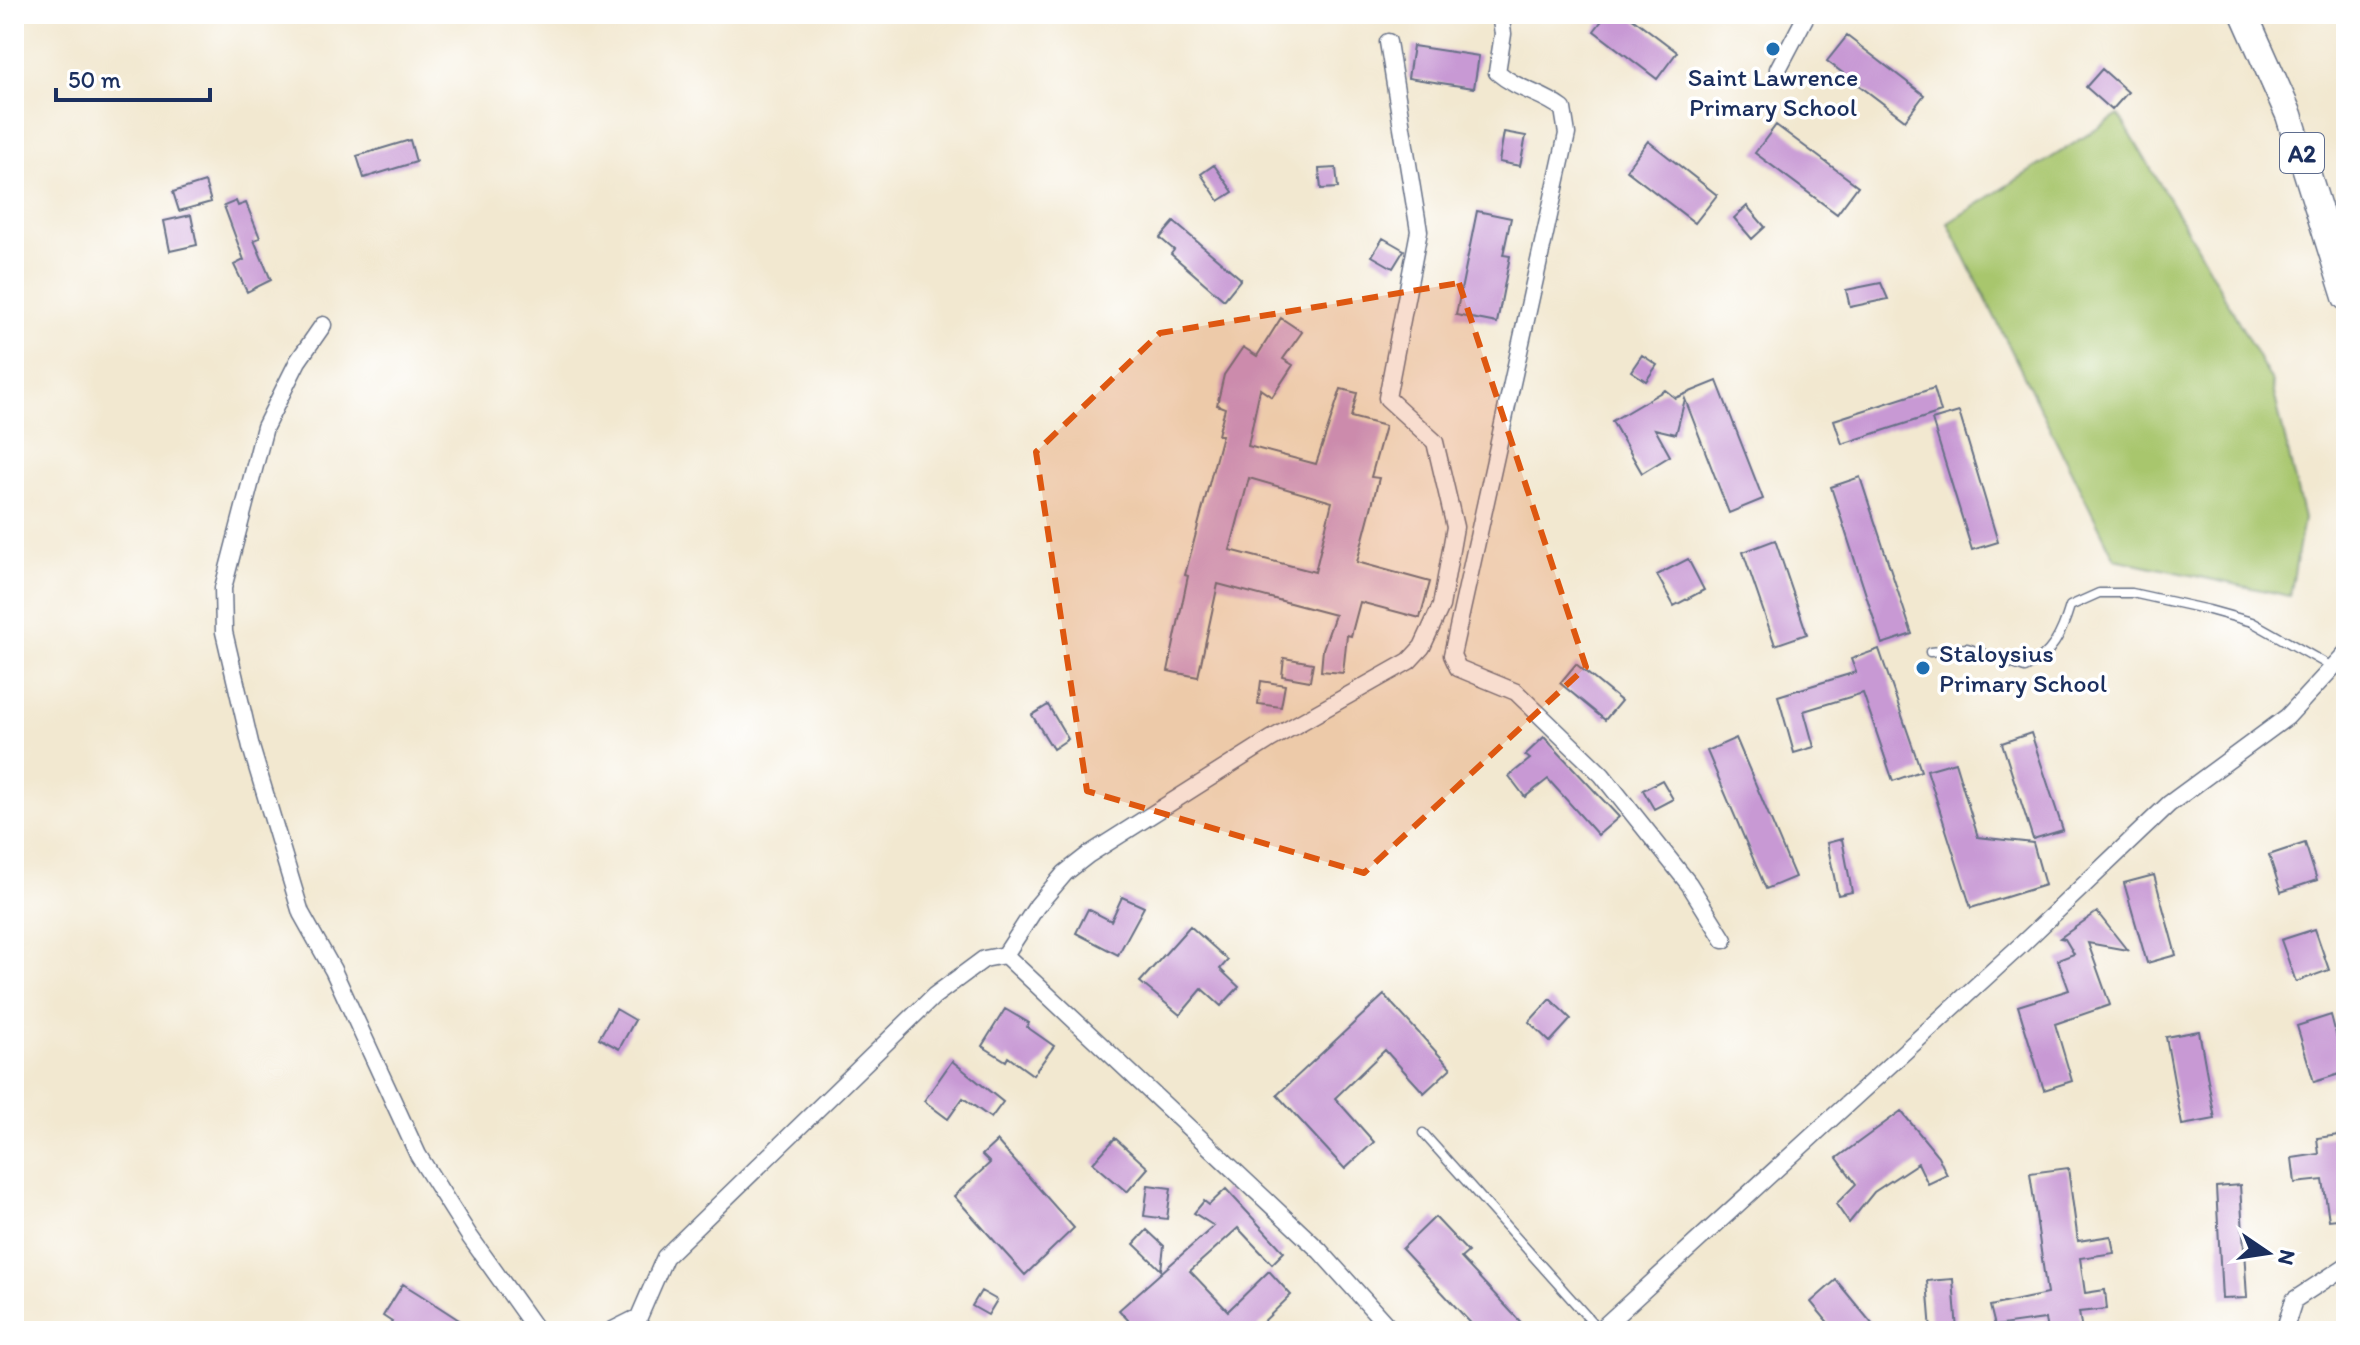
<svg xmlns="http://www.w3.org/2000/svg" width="2360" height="1345" viewBox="0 0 2360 1345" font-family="Itim,sans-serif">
<rect width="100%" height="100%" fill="#fff"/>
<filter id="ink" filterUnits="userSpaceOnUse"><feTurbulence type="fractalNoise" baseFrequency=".0125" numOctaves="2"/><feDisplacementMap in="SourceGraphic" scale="16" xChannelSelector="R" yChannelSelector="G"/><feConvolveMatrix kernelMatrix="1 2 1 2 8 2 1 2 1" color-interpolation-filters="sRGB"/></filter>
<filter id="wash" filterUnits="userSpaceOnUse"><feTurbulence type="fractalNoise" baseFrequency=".006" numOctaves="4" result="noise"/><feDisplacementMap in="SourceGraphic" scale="32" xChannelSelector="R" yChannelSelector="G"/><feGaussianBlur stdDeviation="1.8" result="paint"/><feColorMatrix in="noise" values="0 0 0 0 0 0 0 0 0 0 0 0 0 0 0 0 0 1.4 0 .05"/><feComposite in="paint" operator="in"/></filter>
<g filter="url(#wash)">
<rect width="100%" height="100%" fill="#f2e8d0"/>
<path fill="#a8c66d" stroke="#627a66" stroke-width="2" d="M2119 115 2196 245 2271 380 2304 519 2290 596 2115 559 1948 223Z"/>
<g id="blocks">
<path fill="#c899d4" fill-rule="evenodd" d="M1607 14H1627L1677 52 1657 79 1594 31Z
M1847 36 1924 95 1905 120 1827 61Z
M1413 46 1479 56 1474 88 1408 78Z
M2102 69 2128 92 2112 110 2086 87Z
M1776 125 1858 186 1837 214 1755 153Z
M1504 132 1526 136 1520 166 1499 162Z
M410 140 416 162 364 178 357 156Z
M1648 141 1717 195 1695 223 1626 170Z
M1214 165 1233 192 1219 201 1201 174Z
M1336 168 1338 188 1321 189 1319 169Z
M205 182 211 202 179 211 173 192Z
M236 201 238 206 246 203 260 238 254 240 271 280 247 292 234 265 244 260 224 206Z
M1747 206 1765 227 1752 239 1734 218Z
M1477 211 1511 218 1503 255 1510 256 1497 323 1456 315Z
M191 215 197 245 170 251 164 221Z
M1174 222 1241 279 1224 300 1171 254 1174 250 1160 238Z
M1383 238 1404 250 1393 268 1372 256Z
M1881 283 1888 299 1850 307 1846 290Z
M1281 318 1302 332 1283 359 1293 365 1272 397 1260 389 1248 446 1316 464 1341 389 1357 393 1351 417 1385 426 1371 477 1379 478 1357 562 1430 582 1420 618 1360 602 1351 636 1347 635 1343 673 1321 671 1323 649 1335 615 1218 584 1198 677 1168 671 1188 576 1185 575 1222 435H1218L1225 408 1217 405 1224 375 1243 347 1257 356ZM1249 478 1332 502 1315 572 1230 550Z
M1642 355 1657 365 1646 381 1631 371Z
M1717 381 1763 499 1729 513 1685 399 1676 434 1655 429 1670 456 1642 473 1612 421 1665 390 1675 398Z
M1934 388 1941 412 1842 444 1834 420Z
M1959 412 1998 542 1972 550 1932 420Z
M1860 477 1912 634 1882 644 1831 487Z
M1775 540 1807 634 1775 645 1743 552Z
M1688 559 1704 590 1674 606 1657 575Z
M1879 649 1921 771 1893 781 1863 693 1804 711 1814 747 1794 753 1778 696 1856 672 1851 659Z
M1284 658 1313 663 1310 681 1282 676Z
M1576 664 1621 701 1605 720 1560 683Z
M1261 681 1285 685 1281 707 1258 704Z
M1048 705 1068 739 1053 749 1032 715Z
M2031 733 2063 830 2033 839 2002 743Z
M1544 737 1619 817 1598 835 1548 779 1525 797 1509 776 1530 759 1525 755Z
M1736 738 1795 877 1766 889 1707 751Z
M1955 762 1978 837 2033 843 2045 885 1971 908 1927 770Z
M1662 780 1673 799 1654 809 1643 790Z
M1842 839 1852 892 1838 895 1827 843Z
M2305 843 2317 880 2281 892 2269 855Z
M2154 875 2176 955 2147 963 2124 883Z
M1122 897 1144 907 1118 955 1076 933 1088 909 1111 921Z
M2097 912 2127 950 2088 943 2110 1005 2055 1024 2072 1081 2044 1090 2018 1006 2069 990 2058 960 2074 954 2065 939 2060 938Z
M1190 926 1228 960 1220 969 1239 987 1221 1006 1202 989 1180 1015 1140 982Z
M2315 929 2329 970 2296 982 2281 940Z
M1384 995 1451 1068 1424 1093 1385 1050 1335 1098 1374 1142 1345 1169 1277 1095Z
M1550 999 1571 1019 1550 1042 1529 1022Z
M616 1009 635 1020 619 1049 599 1038Z
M1005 1009 1029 1023 1027 1027 1054 1046 1033 1075 1008 1057 1006 1061 982 1046Z
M2331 1015 2346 1072 2314 1082 2297 1026Z
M2199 1031 2215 1119 2182 1125 2166 1037Z
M952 1061 1003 1102 991 1118 963 1098 948 1119 924 1101Z
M1901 1111 1938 1156 1947 1175 1928 1184 1918 1163 1874 1192 1849 1223 1836 1204 1856 1184 1837 1158Z
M2346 1134V1218L2329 1220 2323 1180 2295 1183 2292 1158 2319 1154 2317 1138Z
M1115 1138 1148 1168 1127 1192 1093 1163Z
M997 1141 1074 1228 1025 1275 954 1196 990 1163 982 1155Z
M2068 1168 2078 1241 2111 1236 2114 1253 2080 1258 2085 1293 2105 1290 2107 1309 2079 1312 2082 1331H2047L2045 1319 1995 1326 1990 1306 2047 1294 2030 1173Z
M1148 1185 1171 1188 1167 1219 1144 1216Z
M2240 1185 2247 1298 2222 1299 2216 1187Z
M1226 1189 1284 1252 1272 1264 1238 1228 1190 1271 1228 1311 1269 1271 1291 1295 1254 1331H1138L1119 1310 1214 1226 1194 1213 1204 1201 1209 1205Z
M1435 1217 1468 1252 1461 1258 1529 1331H1478L1402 1249Z
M1147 1230 1164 1246 1161 1270 1134 1244Z
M1953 1279 1957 1331H1931L1927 1281Z
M1836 1280 1878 1331H1835L1811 1302Z
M403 1284 419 1294 476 1331H386L392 1322 383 1316Z
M981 1291 997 1300 988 1315 972 1306Z"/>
</g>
</g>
<g filter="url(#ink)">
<use href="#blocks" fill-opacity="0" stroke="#667086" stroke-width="2"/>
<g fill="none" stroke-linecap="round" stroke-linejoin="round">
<g stroke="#667086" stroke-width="11">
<path id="lane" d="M1930 652 1967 648 2025 668C2052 656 2062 633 2070 606L2099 593H2132L2209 610 2252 622 2332 667
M1423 1133 1599 1330
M639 1317 649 1331"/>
</g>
<g stroke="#667086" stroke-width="19">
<path id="street" d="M1500 14 1503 34 1497 72C1521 92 1539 91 1563 109L1567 134 1452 655 1458 668 1516 692 1602 775 1689 884 1724 940
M1778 69 1807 14
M323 325 298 361 265 427 223 588 224 632 251 747 301 913 333 970 418 1155 470 1237 537 1331
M1005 955 1320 1251 1392 1331
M611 1331 639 1317 665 1257 934 996 984 959 1005 955 1037 906 1065 873 1088 855 1271 739 1409 661 1422 647 1441 606 1455 527 1435 442 1387 398 1419 231 1388 42
M1599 1331 2020 946 2169 804 2287 717 2346 653
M2284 1331 2294 1300 2346 1266"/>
</g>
<g stroke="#667086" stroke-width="29">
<path id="primary" d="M2244 14 2289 115 2346 297"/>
</g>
<use href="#lane" stroke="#fff" stroke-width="8"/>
<use href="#street" stroke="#fff" stroke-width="16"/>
<use href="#primary" stroke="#fff" stroke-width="26"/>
</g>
</g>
<path fill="#de5710" fill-opacity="0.2" stroke="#de5710" stroke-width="6" stroke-dasharray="16 10" stroke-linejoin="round" d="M1459 283 1586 667 1364 873 1087 791 1036 452 1160 333Z"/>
<g fill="#1f6fb2" stroke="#fff" stroke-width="3">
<circle cx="1773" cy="49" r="8"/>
<circle cx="1923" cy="668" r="8"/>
</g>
<g text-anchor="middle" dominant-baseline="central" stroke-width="7" stroke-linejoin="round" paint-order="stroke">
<rect fill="#fff" stroke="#5f6d8e" stroke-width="2" x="2280" y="133" width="44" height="40" rx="6"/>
<g font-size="24" font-weight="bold" fill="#1b2f5e">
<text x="2302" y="153">A2</text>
</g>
<g font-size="26" fill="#1b2f5e" stroke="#fff">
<text x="1773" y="77">Saint Lawrence<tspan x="1773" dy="30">Primary School</tspan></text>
<text x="1939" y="653" text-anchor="start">Staloysius<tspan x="1939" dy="30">Primary School</tspan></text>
</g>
</g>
<rect width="2360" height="1345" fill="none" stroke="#fff" stroke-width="48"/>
<g transform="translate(2268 1253) rotate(103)" stroke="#ffffff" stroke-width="6" paint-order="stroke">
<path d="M0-6L14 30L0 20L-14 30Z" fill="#1b2f5e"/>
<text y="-12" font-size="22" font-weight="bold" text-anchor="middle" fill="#1b2f5e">N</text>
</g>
<path d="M56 88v12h154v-12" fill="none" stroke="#1b2f5e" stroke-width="4"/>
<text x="68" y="88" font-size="24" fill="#1b2f5e" stroke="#ffffff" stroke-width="6" paint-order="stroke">50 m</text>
</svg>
